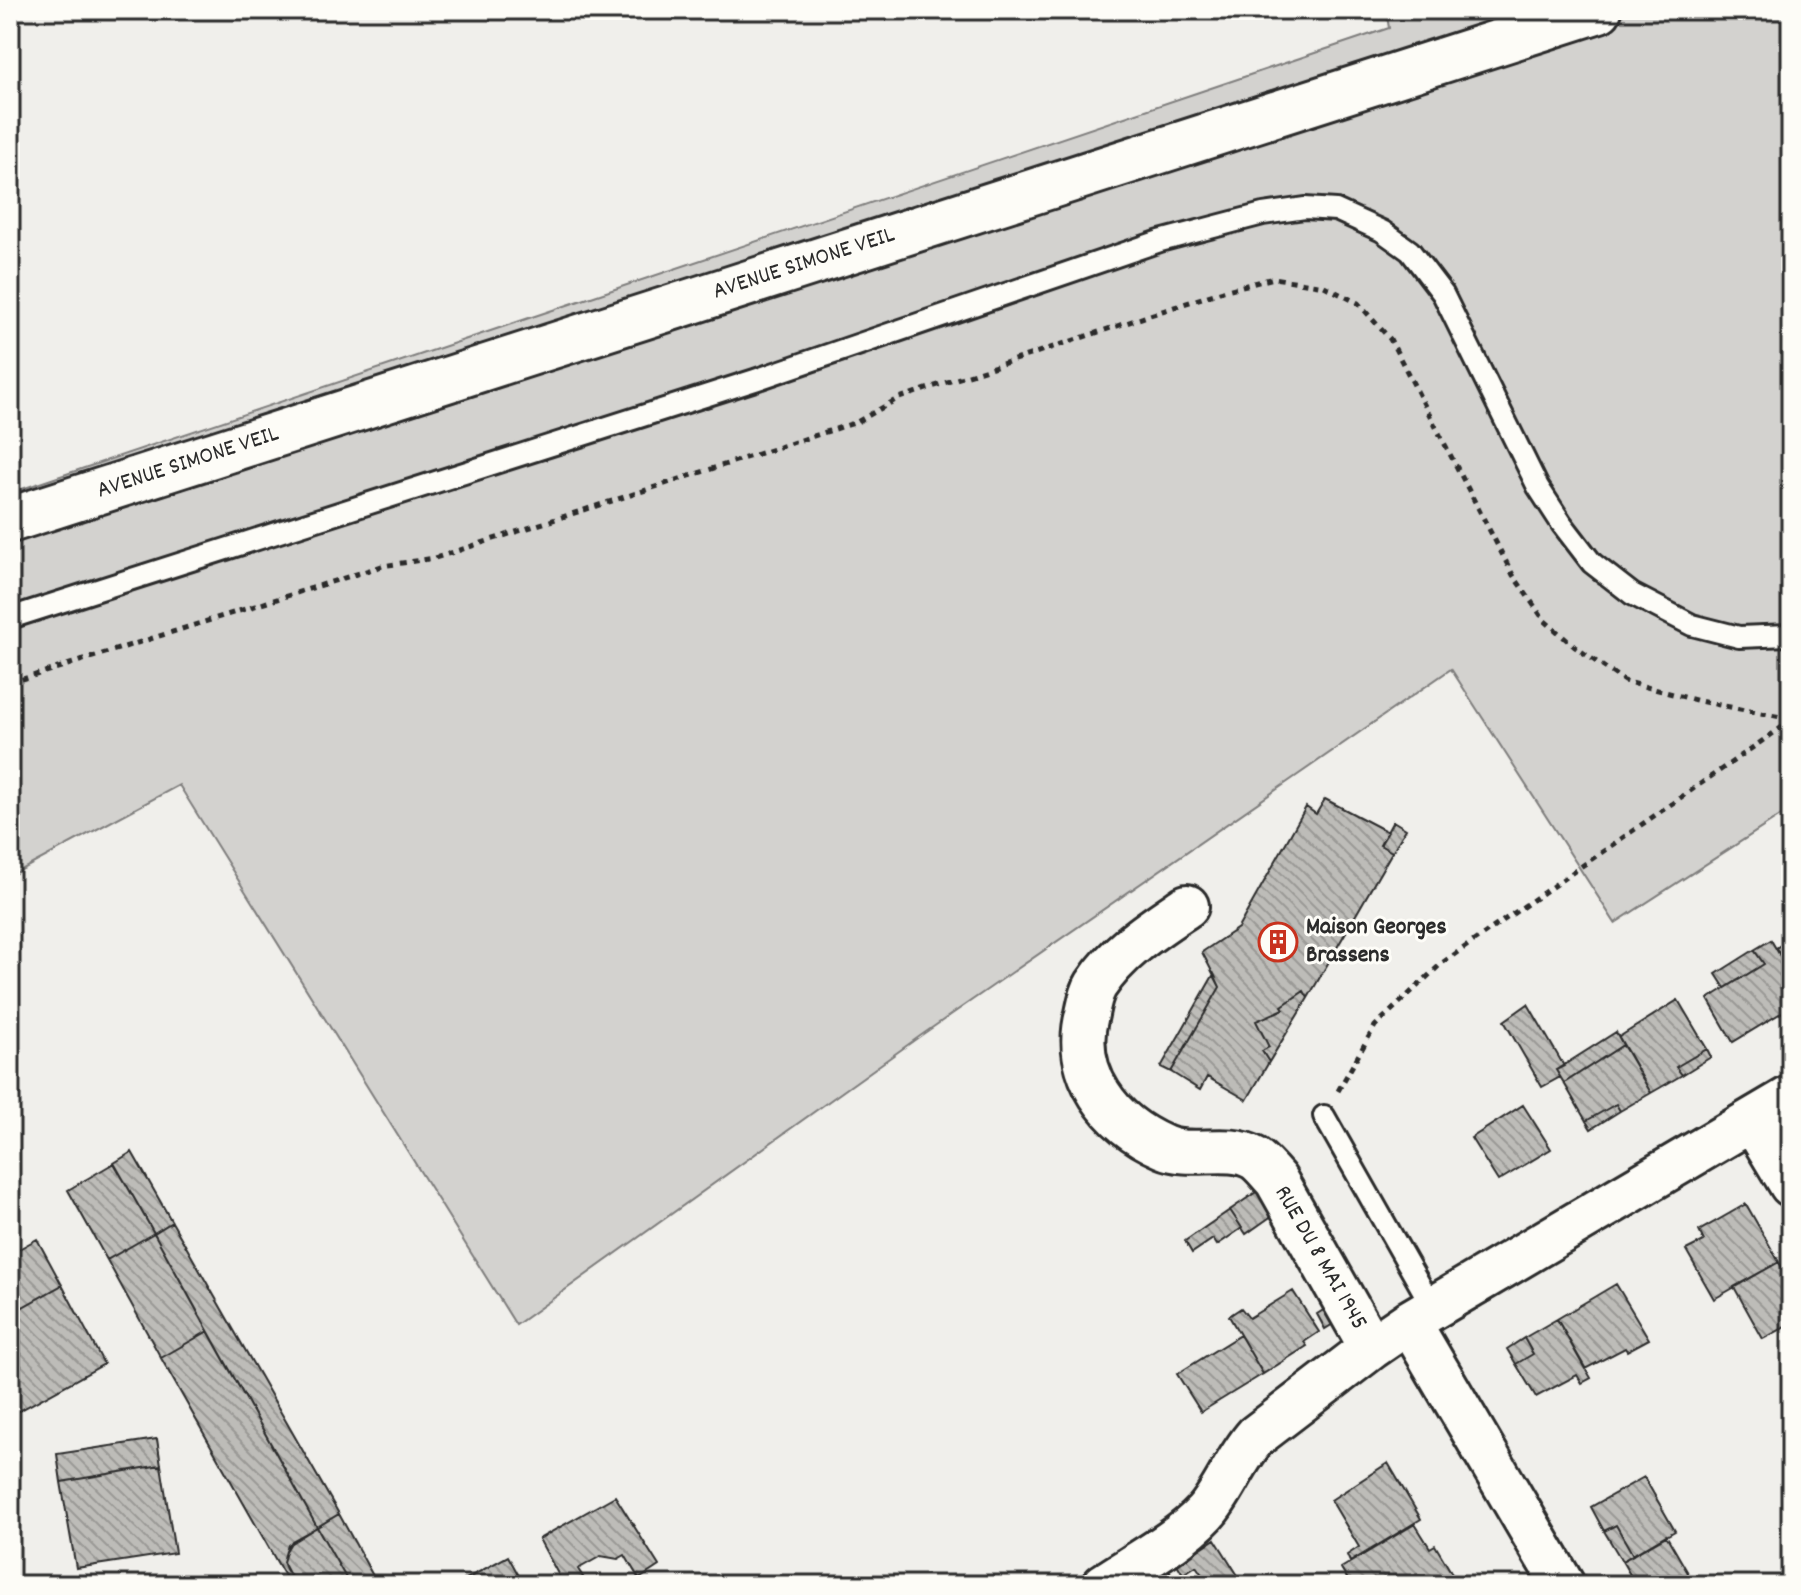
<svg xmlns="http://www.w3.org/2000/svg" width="1801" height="1595" viewBox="0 0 1801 1595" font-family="Dekko,sans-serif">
<defs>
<pattern id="building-back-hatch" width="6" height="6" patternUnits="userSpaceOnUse" patternTransform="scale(2)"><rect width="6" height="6" fill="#bdbcb8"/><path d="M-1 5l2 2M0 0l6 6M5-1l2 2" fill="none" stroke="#9a9996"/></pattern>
</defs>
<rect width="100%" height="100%" fill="#f0efeb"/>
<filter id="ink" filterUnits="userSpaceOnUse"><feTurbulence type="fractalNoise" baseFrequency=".0125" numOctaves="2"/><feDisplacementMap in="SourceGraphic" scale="16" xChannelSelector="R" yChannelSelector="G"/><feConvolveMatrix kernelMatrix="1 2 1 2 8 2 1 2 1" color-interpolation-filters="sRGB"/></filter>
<g filter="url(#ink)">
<path fill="#d3d2cf" stroke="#7f7e7d" stroke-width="2" d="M1386 10H1791V809L1615 923 1451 669 923 1034 516 1325 179 785 10 876V493L1389 28Z"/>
<path fill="url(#building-back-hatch)" stroke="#2b2b2b" stroke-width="2" d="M1325 799 1388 832 1380 845 1392 852 1308 998 1304 991 1282 1006 1284 1009 1256 1021 1269 1047 1262 1051 1269 1062 1247 1100 1207 1077 1200 1090 1171 1072 1220 987 1202 952 1238 928 1306 807 1316 814Z
M1393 821 1406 829 1392 852 1380 845Z
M1791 938V975L1776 948Z
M1771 940 1791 975V1007L1733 1042 1708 999 1764 964 1754 950Z
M1754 950 1764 964 1725 988 1716 974Z
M1214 974 1220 987 1171 1072 1161 1067Z
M1304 991 1308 998 1269 1062 1262 1051 1269 1047 1256 1021 1284 1009 1282 1006Z
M1678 1000 1707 1049 1676 1067 1682 1075 1651 1093 1619 1037Z
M1528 1004 1564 1066 1556 1070 1560 1077 1542 1087 1504 1021Z
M1616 1032 1623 1045 1564 1083 1556 1070Z
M1623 1045 1651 1093 1620 1111 1616 1104 1586 1121 1564 1083Z
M1707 1049 1711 1057 1682 1075 1676 1067Z
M1616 1104 1620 1111 1591 1129 1586 1121Z
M1523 1105 1551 1149 1498 1181 1471 1138Z
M132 1152 172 1222 154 1233 114 1163Z
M114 1163 154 1233 107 1260 68 1190Z
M1262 1188 1276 1213 1246 1234 1230 1210Z
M1746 1204 1779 1262 1714 1299 1686 1250 1704 1241 1699 1231Z
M1230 1210 1242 1228 1217 1245 1213 1239 1192 1253 1185 1241Z
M172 1222 339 1514 317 1527 154 1233Z
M154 1233 208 1331 161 1358 107 1260Z
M37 1239 62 1285 10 1314V1254Z
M1779 1262 1791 1284V1324L1763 1339 1734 1287Z
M1616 1284 1649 1339 1627 1351 1625 1348 1585 1369 1557 1319Z
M62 1285 104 1364 10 1416V1314Z
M1293 1291 1319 1332 1304 1342 1307 1346 1263 1374 1229 1316 1241 1308 1249 1318Z
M1330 1306 1338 1321 1325 1329 1317 1314Z
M1557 1319 1591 1378 1582 1383 1577 1375 1536 1397 1516 1364 1533 1354 1524 1338Z
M208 1331 317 1527 292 1541 286 1551 283 1562 295 1585H290L161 1358Z
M1240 1335 1263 1374 1201 1412 1177 1374Z
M1524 1338 1533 1354 1516 1364 1507 1349Z
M157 1439 161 1465 61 1482 57 1454Z
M1388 1463 1421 1519 1350 1562 1347 1555 1359 1547 1331 1500Z
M161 1465 175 1553 76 1568 61 1482Z
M1644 1477 1675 1531 1633 1555 1616 1525 1604 1531 1591 1507Z
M615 1496 659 1566 639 1579 625 1555 618 1559 601 1556 578 1569 588 1585H564L539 1539Z
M339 1514 378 1585H350L317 1527Z
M1415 1524 1430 1548 1435 1545 1457 1582 1452 1585H1388L1383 1578 1372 1585H1351L1341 1568Z
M1616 1525 1633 1555 1622 1561 1604 1531Z
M317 1527 350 1585H295L286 1569 283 1562 288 1545Z
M1666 1535 1695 1585H1636L1622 1561Z
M1215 1539 1244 1585H1209L1196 1566 1183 1574 1177 1564Z
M508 1556 524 1585H455L466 1579Z
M1169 1570 1178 1585H1145Z"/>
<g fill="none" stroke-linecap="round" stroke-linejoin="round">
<g stroke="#2b2b2b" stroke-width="26">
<path id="service" d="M10 618 755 380 1160 241 1263 214 1305 208 1336 210 1382 231 1410 251 1443 294 1538 487 1562 524 1592 563 1632 594 1692 625 1739 637 1791 635
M1324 1116 1433 1308"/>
</g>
<g stroke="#2b2b2b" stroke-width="48">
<path id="minor" d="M1187 906C1153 929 1119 950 1096 985 1091 993 1089 1004 1087 1014 1071 1074 1111 1124 1164 1147 1191 1159 1228 1143 1254 1158 1262 1163 1269 1173 1276 1180L1371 1348 1409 1322 1563 1585
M1752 1120 1791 1185
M1409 1322 1791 1097
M1104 1585C1135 1564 1179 1541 1205 1513 1224 1492 1235 1460 1256 1436L1371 1348"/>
</g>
<g stroke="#2b2b2b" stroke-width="50">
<path id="secondary" d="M10 520C540 351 1069 178 1599 10"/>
</g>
<path stroke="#2b2b2b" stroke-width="5" stroke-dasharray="6 6" stroke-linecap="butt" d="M10 683 382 566 435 558 857 422 899 398 1223 291 1274 278 1324 286 1358 303 1390 339 1513 575 1544 620 1575 647 1624 681 1699 701 1791 719
M1338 1091 1375 1026 1442 963 1791 721"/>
<use href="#service" stroke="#fdfcf7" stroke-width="20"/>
<use href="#minor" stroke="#fdfcf7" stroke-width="42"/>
<use href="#secondary" stroke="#fdfcf7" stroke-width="44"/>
</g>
</g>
<defs>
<g id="building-ring" transform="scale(2)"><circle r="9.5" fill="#fdfcf7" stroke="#c8321e" stroke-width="1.5"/><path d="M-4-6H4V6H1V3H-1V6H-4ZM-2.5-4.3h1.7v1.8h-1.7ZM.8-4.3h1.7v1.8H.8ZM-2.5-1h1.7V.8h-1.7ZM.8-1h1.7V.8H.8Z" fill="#c8321e"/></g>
</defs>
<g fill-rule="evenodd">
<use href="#building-ring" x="1278" y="942"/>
</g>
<g text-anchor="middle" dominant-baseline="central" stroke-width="6" stroke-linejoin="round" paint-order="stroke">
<g font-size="24" fill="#2b2b2b" stroke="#fdfcf7">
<text transform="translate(804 264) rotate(-18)">AVENUE SIMONE VEIL</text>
<text transform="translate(188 463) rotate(-18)">AVENUE SIMONE VEIL</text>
<text transform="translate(1320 1258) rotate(60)">RUE DU 8 MAI 1945</text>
</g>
<g font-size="24" font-weight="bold" fill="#2b2b2b" stroke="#fdfcf7" text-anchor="start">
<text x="1306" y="928">Maison Georges<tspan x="1306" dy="28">Brassens</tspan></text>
</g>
</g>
<rect width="1801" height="1595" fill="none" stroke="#fdfcf7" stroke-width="40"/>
<rect x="20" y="20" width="1761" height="1555" fill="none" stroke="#2b2b2b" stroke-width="3" filter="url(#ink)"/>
</svg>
